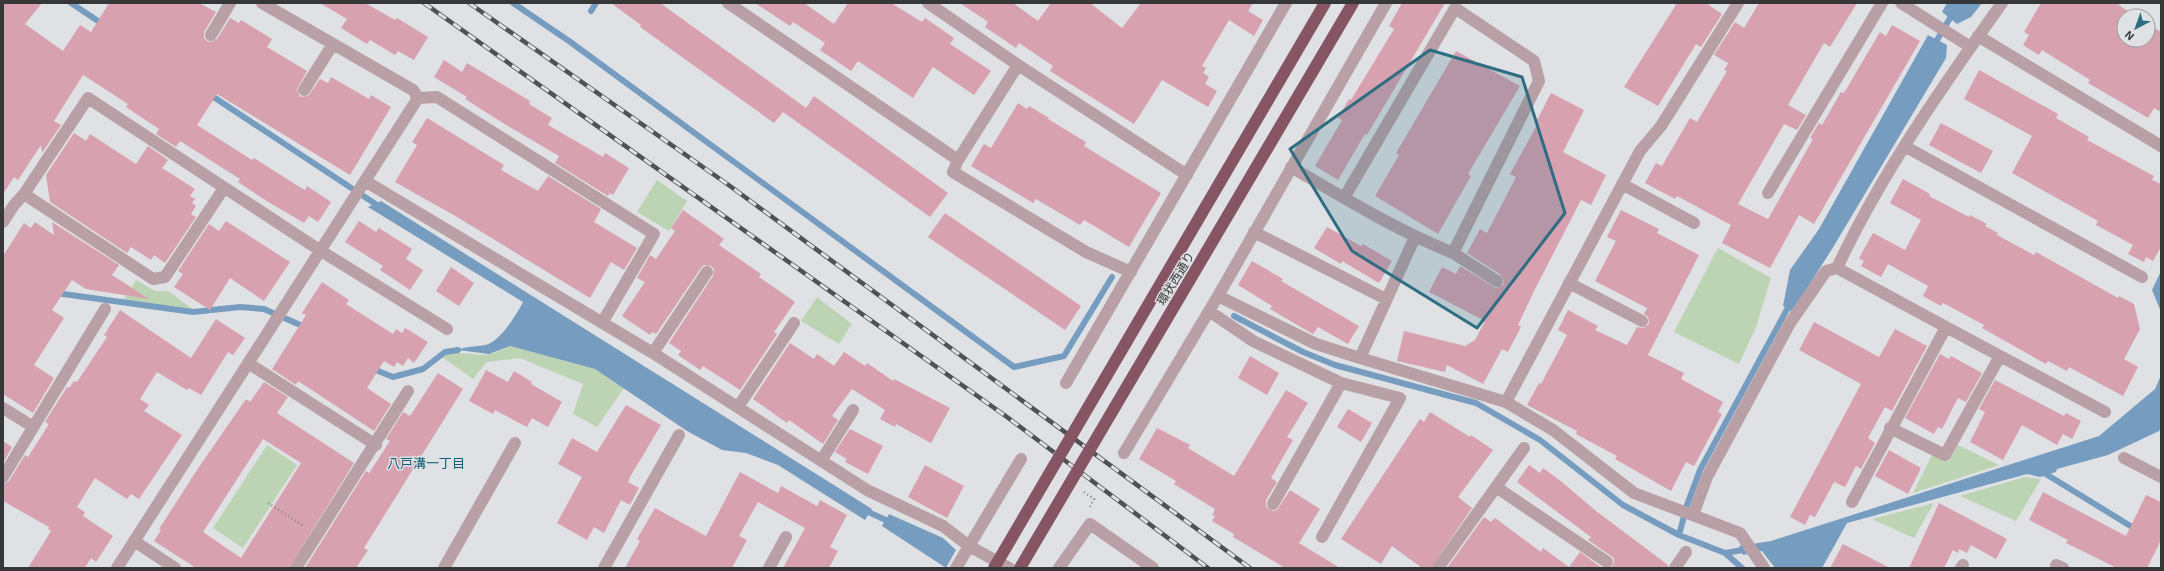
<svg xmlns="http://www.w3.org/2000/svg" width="2164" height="571" viewBox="0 0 2164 571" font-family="'Exo 2','Noto Sans JP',sans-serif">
<rect width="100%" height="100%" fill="#dfe1e4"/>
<path fill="#bcd4b3" d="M657 180 687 201 669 231 637 212Z
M1718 248 1771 278 1756 327 1739 364 1674 332Z
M136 280 155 291H168L194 310 124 300Z
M817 297 852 324 839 344 801 321Z
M510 346 595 369 624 388 597 427 573 414 583 384 520 358 487 362 473 379 442 357C457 348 473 357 489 354 496 353 504 349 510 346Z
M267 445 297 465 243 548 213 528Z
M1958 445 1999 465 1913 493 1932 455 1948 462Z
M2025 477 2041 479 2016 521 1960 496Z
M1934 503 1914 538 1872 519Z"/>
<path fill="#769dc0" d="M1947 3H1982L1971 17 1957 24 1942 12Z
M1928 35 1947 45 1946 58 1832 249 1792 312 1783 306 1790 270 1819 229Z
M381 201 872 509 865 520 778 465 746 453 722 450 687 431 595 369 510 346 489 354 458 350C466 346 475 347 485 345 499 343 517 314 523 302L368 207Z
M2161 271V312L2152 290Z
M2161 375V428L2159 431 2108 455 2057 469 2056 472 2040 477 2027 474 1847 523 1822 568H1775L1762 551 1743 555 1739 546 1771 541 2099 436 2155 389Z
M889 514 943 538 956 550 946 568 882 526Z"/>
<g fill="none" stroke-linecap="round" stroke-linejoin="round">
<path stroke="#769dc0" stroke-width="6" d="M71 3 104 25
M513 3 569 41 1014 367 1064 356 1112 277
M591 11 596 3
M1934 45 1959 3
M209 94 380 207
M56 293 193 312 240 307 264 309 307 328
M1234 316 1303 352 1335 365 1476 403 1540 440 1623 505 1679 535 1725 553 1742 568
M371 368 393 377 423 369 445 352 458 350
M2041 471 2137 530
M862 509 892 523
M1679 535 1687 505 1700 470 1791 302
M1725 553 1749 549"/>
</g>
<path fill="#d7a1b0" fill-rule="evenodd" d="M3 3H42L25 24 63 51 80 25 91 32 109 3H199L216 12 204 32V38L207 41 211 42 217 39 230 18 239 23 241 20 272 39 267 47 307 71 297 89 300 97 308 96 320 79 328 83 331 77 369 99 371 95 391 107 350 175 217 94 197 125 252 160 254 158 298 186 305 190 307 186 331 202 318 222 309 216 304 223 265 200 238 182 240 179 180 141 176 147 156 134 159 129 126 107 128 104 83 75 54 121 61 125 42 153 41 145 18 180 14 177 3 194Z
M320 3H365L395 20 397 18 428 37 414 60 398 51 395 55 370 40 367 44 341 28 347 19Z
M611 3H660L806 108 814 96 948 193 930 217 783 112 774 123 640 27 641 25Z
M755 3H804L834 24 848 3H891L922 22 925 18 954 38 950 44 991 71 974 95 933 67 913 98 858 61 851 71 820 50 825 43 793 22 790 26Z
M960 3H1013L1038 21 1051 3H1090L1122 28 1141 3H1253L1248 11 1263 20 1254 36 1229 20 1202 66 1206 68 1203 73 1209 77 1205 84 1217 91 1208 107 1162 80 1134 124 1050 71 1053 66 1019 43 1016 48 985 27 988 22Z
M1402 3H1445L1367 135 1365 134 1338 180 1315 166 1342 120 1338 118 1349 99 1351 100 1394 29 1389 26Z
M1677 3H1706L1722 14 1701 47 1696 44 1658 106 1624 87Z
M1759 3H1857L1830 47 1824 43 1788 105 1806 115 1797 130 1784 124 1738 204 1768 219 1813 139 1810 138 1819 123 1822 125 1841 92 1844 93 1880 32 1886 36 1892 25 1920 41 1814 224 1799 215 1770 268 1722 243 1731 225 1677 196 1675 199 1645 183 1656 163 1662 166 1690 118 1697 122 1727 71 1724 70 1728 63 1714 55 1735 22 1744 28Z
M2041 3H2116L2135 16H2124V40H2148V24L2161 32V112L2154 108 2148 118 2088 83 2090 80 2042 50 2039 55 2023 45 2029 35 2024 32Z
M1456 51 1520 86 1468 174 1471 176 1438 234 1375 196 1399 155 1396 153Z
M444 60 462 72 467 63 530 101 529 104 552 118 548 125 603 157 605 153 629 168 613 195 610 193 608 196 555 163 559 156 503 123 465 99 467 97 434 77Z
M1979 70 2058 114 2056 118 2089 137 2087 140 2154 176 2152 180 2161 184V247L2153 261 2146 257 2144 262 2128 254 2133 245 2096 225 2098 221 2012 173 2032 136 1964 99Z
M1551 93 1584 110 1563 152 1606 175 1591 205 1581 200 1535 289 1518 325 1521 327 1508 352 1502 349 1483 384 1447 365 1445 372 1397 361 1404 331 1465 346 1475 340 1485 321 1429 292 1442 267 1456 274 1460 266 1496 288 1503 285 1504 281 1501 275 1467 253 1480 229 1487 233 1516 177 1510 174 1538 123 1536 122Z
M1018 103 1027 109 1029 106 1049 118 1048 119 1086 142 1084 146 1161 193 1129 247 1084 220 1080 225 1036 199 1033 203 971 166 984 144 991 148Z
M427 118 504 165 501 170 538 191 548 176 601 209 594 222 637 248 624 270 611 262 590 298 457 217 395 182 417 145 412 142Z
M1941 123 1993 151 1981 173 1929 145Z
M74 133 86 141 90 134 136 164 148 146 168 160 162 168 195 189 190 196 195 199 192 203 196 206 191 214 196 217 165 263 154 255 151 260 131 247 127 253 50 202 46 175Z
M1903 179 1930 194 1929 196 1969 217 1970 215 1987 224 1985 226 1998 233 1997 235 2034 255 2036 252 2118 298 2119 296 2134 304 2140 329 2124 359 2138 367 2123 396 2069 367 2067 371 2048 361 2046 364 1982 328 1984 325 1943 303 1941 306 1923 296 1928 286 1888 264 1881 277 1861 266 1864 261 1859 258 1873 233 1905 250 1921 220 1890 203Z
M683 210 724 239 719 245 761 274 759 277 795 302 774 332 777 334 740 390 703 366 700 370 678 355 681 351 669 343 713 276 714 269 711 266 704 265 701 268 656 334 652 332 650 335 622 316 645 282 637 278 650 255 656 259 675 231 671 228Z
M1621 210 1659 229 1657 233 1699 255 1648 355 1684 373 1681 379 1723 402 1718 412 1722 414 1694 466 1686 462 1671 491 1615 459 1617 456 1576 434 1577 431 1527 405 1539 383 1541 384 1567 335 1558 330 1568 310 1598 326 1595 330 1627 345 1637 327 1643 328 1649 324 1648 317 1644 314 1647 308 1595 281 1616 241 1607 237Z
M945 213 1081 306 1065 330 928 237Z
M226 221 290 262 264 301 230 278 210 310 174 287 183 274 178 271 209 224 219 231Z
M359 221 376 232 379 228 412 249 406 259 423 270 410 290 380 270 383 266 345 242Z
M35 222 54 235 52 222 119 265 112 275 149 299 86 289 72 280 52 310 64 318 34 365 54 378 33 413 3 394V256L24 223 31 228Z
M1327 227 1361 246 1363 244 1392 261 1379 283 1342 261 1341 264 1314 248Z
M1252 261 1283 279 1281 281 1359 326 1348 344 1318 327 1313 334 1311 333 1270 309 1272 306 1238 285Z
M451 267 474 283 459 306 436 291Z
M322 282 349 300 346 304 393 334 396 329 402 333 405 328 428 342 414 363 408 358 403 366 397 362 394 367 384 361 367 388 391 404 374 431 298 381 296 385 272 369 306 315 302 313Z
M120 310 191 358 216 319 245 338 233 355 228 352 201 395 189 388 187 390 157 372 140 399 149 405 144 411 182 435 139 499 131 494 127 499 95 478 77 507 85 512 83 516 113 536 96 562 91 558 85 568H28L51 531 48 529 49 527 3 501V484L9 481 25 455 28 457 49 424 45 422 67 387 69 388 74 381 77 382 107 337 104 335Z
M1814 322 1879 357 1895 329 1927 346 1892 411 1885 407 1868 438 1875 443 1861 469 1856 466 1845 487 1834 482 1815 517 1810 515 1805 525 1790 517 1861 384 1799 350Z
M790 343 814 359 817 354 834 366 844 352 865 366 867 363 893 381 894 379 950 408 931 443 896 424 895 427 880 419 885 410 852 389 832 416 838 420 823 444 789 420 787 423 753 399Z
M1940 354 1949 359 1951 356 1982 373 1966 402 1958 398 1942 429 1938 427 1934 434 1905 418Z
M1250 356 1279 373 1267 395 1238 378Z
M486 370 508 382 514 371 532 382 531 384 562 402 548 427 532 418 527 427 495 410 493 414 469 401Z
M438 373 463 389 364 548 368 550 356 568H305L366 471 369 473 390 441 386 439 403 412 410 416Z
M1995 380 2064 416 2066 413 2081 421 2072 439 2063 434 2057 445 2022 425 2003 460 1970 442 1985 412 1979 409Z
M264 382 288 397 277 413 354 463 289 568H196L154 541 161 530 159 529 199 467 246 399 250 402ZM263 439 301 463 241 558 203 532Z
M1286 390 1308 403 1287 437 1293 440 1271 478 1277 482 1266 500V507L1273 511 1277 510 1290 490 1320 509 1299 543 1340 568H1285L1233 537 1234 534 1212 521 1215 516 1212 515 1215 509 1174 484 1176 481 1139 459 1157 428 1190 445 1188 448 1234 476Z
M626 405 661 425 630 477 628 482 639 488 630 505 621 500 604 533 594 527 587 540 557 523 582 477 558 464 572 438 597 452Z
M1348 409 1372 423 1361 442 1337 427Z
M1430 412 1470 437 1471 435 1493 450 1458 497 1472 508 1431 568H1422L1392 546 1381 564 1341 539 1420 419 1424 422Z
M850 429 883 446 868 474 845 462 847 459 835 452Z
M3 441 12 447 3 463Z
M1889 450 1921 468 1908 494 1875 476Z
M925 465 964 486 947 518 908 497Z
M1529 465 1540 473 1543 468 1562 482 1596 511 1668 565V568H1611L1614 563V558L1588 540 1591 537 1517 482Z
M740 472 778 493 781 486 817 506 820 500 847 515 830 547 838 551 829 568H783L805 528 758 502 739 536 747 540 732 568H625L640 541 637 539 655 508 706 536Z
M2043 492 2126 536 2146 495 2161 502V540L2147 568H2117L2066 543 2068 540 2029 520Z
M1939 503 2007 539 1996 559 1971 545 1967 553 1959 549 1958 553 1953 550 1944 568H1909Z
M1484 517 1491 522 1495 518 1541 552 1543 548 1569 567 1580 552 1602 568H1447Z
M1843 544 1890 568H1830Z"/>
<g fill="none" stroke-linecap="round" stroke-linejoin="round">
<path stroke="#868789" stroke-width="2.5" stroke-dasharray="1 3" stroke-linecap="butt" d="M1084 492 1094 499 1090 507
M268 503 304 526"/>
<path stroke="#b9a0a6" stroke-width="12" d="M728 3 958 160
M928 3 1018 65 1187 175
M1738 3 1661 126 1640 151 1506 402 1553 430 1634 493 1740 533 1764 568
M1901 3 1969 46
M211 35 230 3
M1978 36 2161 146
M1018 65 958 160 953 172 1086 252 1131 272
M304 90 333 44
M418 98 437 97 654 234 602 323
M1906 147 2142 277
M1291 167C1344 198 1396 230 1453 253L1539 81 1534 61 1455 8 1344 198
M365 181 653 353 867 490 943 526 969 546 1009 568
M1622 184 1694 223
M1768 193 1882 3
M24 194 153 279 165 277 224 188
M3 222 14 205 24 194 88 98 321 251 447 329
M1254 232 1386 299
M1453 253 1497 281
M1569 283 1642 321
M1218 296 1316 344 1360 358 1415 237
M1209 311 1253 341 1341 383 1400 398 1322 537
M1946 327 1837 268C1881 174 1942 87 2002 3
M653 353 707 272
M1360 358 1506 402
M248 363 376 445
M1066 383 1286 3
M738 407 794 323
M3 408 32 426
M1890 428 1945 455 2000 356 2105 412
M1124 453 1218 296 1386 3
M2124 458 2161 477
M821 461 853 410
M3 477 105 309
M1496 487 1607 562
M1852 502 1946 327 2000 356
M1273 504 1341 383
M1693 515 1707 477 1790 323 1826 271 1837 268
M134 541 175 568
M2056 565 2063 568
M117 568 418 98 413 90 262 3
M296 568 408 391
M444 568 515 443
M604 568 679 435
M769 568 786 537
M956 568 1021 459
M1059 568 1090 524 1153 568
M1438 568 1524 448
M1675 568 1686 552
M1961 568 1963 565"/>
<g stroke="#505153" stroke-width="4.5">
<path id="rail" d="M424 3 1007 417 1208 568
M469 3 730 186 1250 568"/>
</g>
<use href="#rail" stroke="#dfe1e4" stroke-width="3" stroke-dasharray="9" stroke-linecap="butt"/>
<path stroke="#865563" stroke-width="12" d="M994 568 1325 3
M1020 568 1353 3"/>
</g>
<path fill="#2f6d83" fill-opacity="0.2" stroke="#2f6d83" stroke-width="3" stroke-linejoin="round" d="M1430 50 1522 77 1565 213 1477 328 1352 251 1290 149Z"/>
<g text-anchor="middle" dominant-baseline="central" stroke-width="3" stroke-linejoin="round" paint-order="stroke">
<g font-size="12" fill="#363738" stroke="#dfe1e4">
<text transform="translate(1175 278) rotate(-59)">環状西通り</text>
</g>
<g font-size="13" fill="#126078" stroke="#dfe1e4">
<text x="426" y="463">八戸溝一丁目</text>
</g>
</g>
<rect width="2164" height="571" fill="none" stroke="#363738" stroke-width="8"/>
<g transform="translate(2136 28) rotate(221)"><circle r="19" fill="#dfe1e4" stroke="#9b9d9f"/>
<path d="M0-3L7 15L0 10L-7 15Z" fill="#2f6d83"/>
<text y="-6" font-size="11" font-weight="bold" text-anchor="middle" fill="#363738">N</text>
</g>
</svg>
